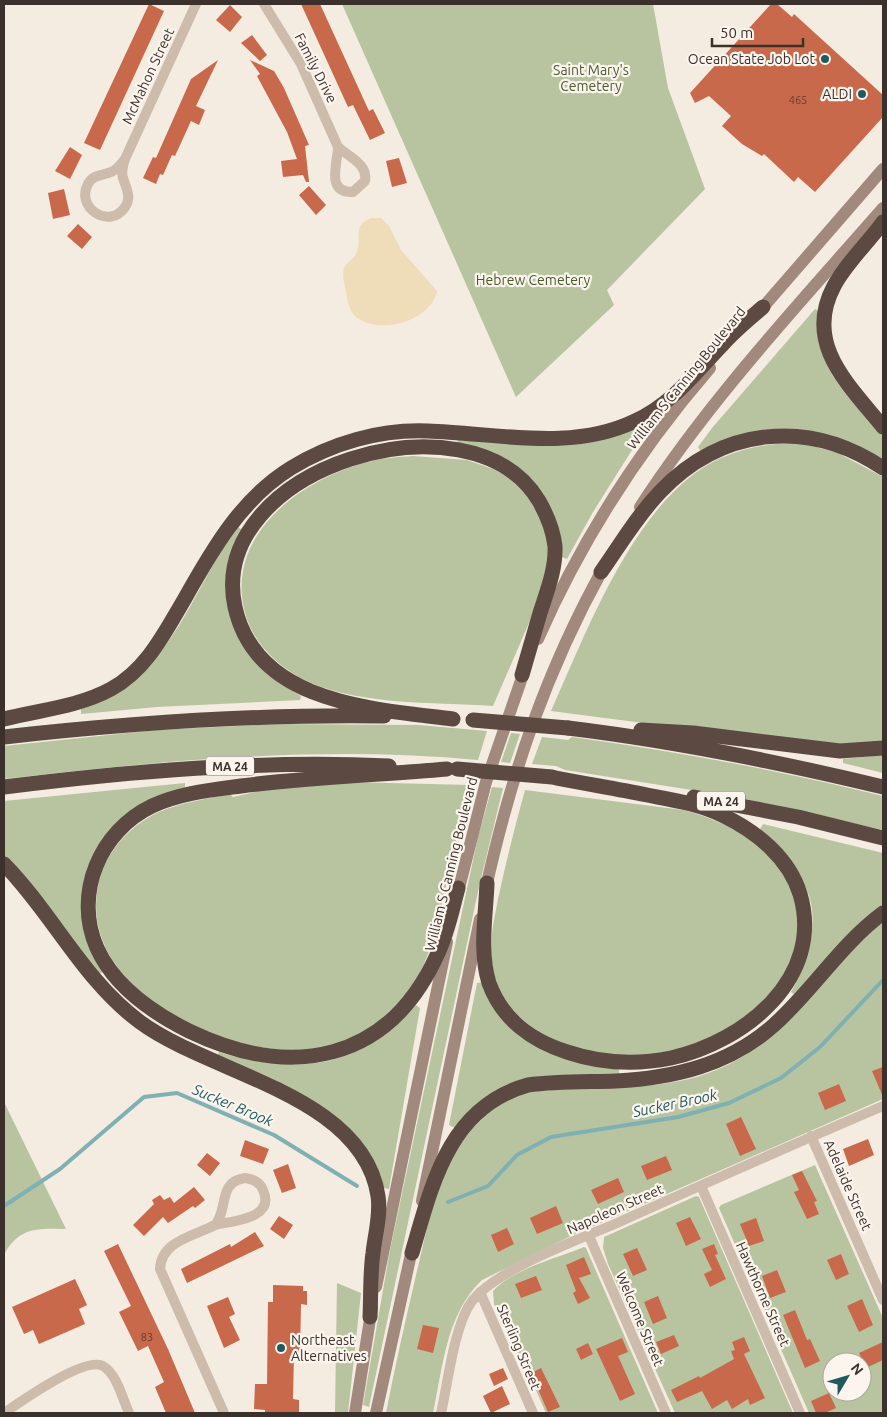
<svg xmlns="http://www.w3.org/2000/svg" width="887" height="1417" viewBox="0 0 887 1417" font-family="Ubuntu,sans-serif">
<rect width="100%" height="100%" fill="#f4ebe1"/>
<path fill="#b8c4a0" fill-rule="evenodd" d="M342 4H653L668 88 705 189 607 290 614 305 516 397Z
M815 309 819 311C819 321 818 333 820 343 826 380 860 409 883 436V461C840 439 805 421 755 432 737 436 718 445 701 452L698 447 712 428Z
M640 426 644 431 593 512 567 559 562 557C556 538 553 515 544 497 529 465 490 450 457 444L458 439Z
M802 443 838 453 883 477V742L851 745 697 730 551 711C587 631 637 495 721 458 747 446 773 443 802 443Z
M413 456 467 460 493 469 510 478 525 492 542 520 548 542V574L532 616 493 706C435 702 351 706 299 677 272 662 251 639 244 609 227 533 302 479 368 462 382 458 398 457 413 456Z
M237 526 242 530C208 606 234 655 301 696L300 700 157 707 81 714V709C169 681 189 596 237 526Z
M277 724 419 725 487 731 478 760C320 745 161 761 4 779V746L156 730Z
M511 733 520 734 510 763 501 762Z
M542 737 568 740 572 737C678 752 779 770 883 796V830L736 797 565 770 556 766 532 764Z
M883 755V773L843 763V759Z
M348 782 470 785C462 815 455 846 448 876 439 915 433 959 408 991 394 1009 367 1034 346 1042 252 1078 60 992 102 872 112 845 133 824 159 812 182 802 207 799 230 794L233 797 263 790Z
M185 783V789L152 801 86 879 103 971 99 975 4 856V801Z
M492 787 503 788 479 887 369 1407 363 1405 390 1250 478 837Z
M525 790 683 810C725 821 772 844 790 885 793 892 794 901 796 908 799 921 800 937 796 950 794 957 789 964 786 971 782 977 779 985 775 991 769 998 761 1003 754 1009 702 1056 624 1068 559 1042 525 1028 496 1000 492 963 489 940 494 921 498 899 506 862 515 826 525 790Z
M763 824 883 853V906L795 995 791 992C808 963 823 914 803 883 791 864 774 846 760 829Z
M883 922V1099L571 1236 482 1280C446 1314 443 1367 433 1413H386C395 1366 406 1318 417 1271 425 1239 430 1206 443 1176 456 1142 495 1095 534 1091 597 1083 661 1095 721 1068 794 1035 823 968 883 922Z
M483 982 506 1024 619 1069V1075L548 1076 455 1128 449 1125 477 983Z
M416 1005 420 1008 389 1189 383 1188 374 1161 348 1128 216 1058 219 1052C272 1068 328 1073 376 1040 391 1030 403 1016 416 1005Z
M4 1102 66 1229C38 1228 18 1227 4 1255Z
M815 1165 883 1318V1413H809L719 1208 721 1205ZM832 1362H862V1392H832Z
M696 1196 699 1197 793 1413H675L608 1264 603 1248 604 1237Z
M584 1247 586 1248 658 1413H546L521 1356 519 1355 494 1304 493 1291C515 1268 555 1259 584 1247Z
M337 1283 361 1293 348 1413H335Z"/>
<path fill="#efdcb8" d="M371 218H381L389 226 401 250 437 291C431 319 389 332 365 322 362 320 357 319 355 316 349 310 347 299 346 291 344 284 342 275 344 268 346 263 354 259 356 254 364 239 350 227 371 218Z"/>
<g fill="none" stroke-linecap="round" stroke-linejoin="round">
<path stroke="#7fb0b2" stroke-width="4" d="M448 1202 488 1186 517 1155 551 1137 678 1117 729 1103 781 1078 820 1047 883 980
M4 1206 60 1169 144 1097 177 1093 274 1135 357 1186"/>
</g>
<path fill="#c8694b" d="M149 4 164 11 100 150 84 143Z
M301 4H320L369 111 373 109 385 133 370 140 353 105 348 107Z
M771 4H777L792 17 794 14 883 95V117L815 192 798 177 794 182 764 154 762 156 742 144 722 126 731 116 709 96 695 103 690 93Z
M230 5 242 17 230 32 216 20Z
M252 35 267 55 260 61 241 43Z
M218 60 196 106 205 110 199 125 191 121 175 156 172 155 163 175 160 174 156 184 143 178 153 157 156 158 191 79Z
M250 60 274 71 284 88 309 145 305 146 309 182H306L303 175 283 177 281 161 297 159 287 132 257 76 260 74Z
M70 147 82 155 70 179 55 171Z
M399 158 407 183 392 187 386 161Z
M309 186 326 205 316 215 299 195Z
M64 189 70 215 53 219 48 193Z
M78 224 92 237 82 249 67 236Z
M883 1067V1097L872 1071Z
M839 1084 846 1101 825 1110 818 1093Z
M741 1117 756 1149 740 1156 726 1124Z
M868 1139 874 1155 849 1166 843 1149Z
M245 1140 269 1149 263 1164 240 1156Z
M207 1153 220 1163 210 1176 197 1165Z
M666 1156 672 1170 647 1180 641 1166Z
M288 1164 296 1188 282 1193 273 1170Z
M802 1171 817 1201 814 1202 819 1214 807 1219 794 1192 799 1190 792 1175Z
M618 1178 624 1192 598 1204 591 1190Z
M194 1187 205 1200 195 1208 193 1206 168 1223 163 1217 144 1236 133 1225 154 1204 152 1200 160 1195 164 1200 170 1197 174 1203Z
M556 1206 563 1223 537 1234 530 1218Z
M279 1216 293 1225 284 1239 270 1229Z
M690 1217 701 1239 686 1246 676 1223Z
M756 1218 764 1241 749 1246 740 1224Z
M507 1228 514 1244 498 1252 491 1235Z
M255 1232 264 1246 187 1283 181 1269 230 1244 231 1247Z
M118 1244 168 1349 195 1413H166L155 1387 164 1382 148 1346 138 1351 119 1312 131 1306 104 1251Z
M714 1244 718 1254 715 1255 726 1279 710 1287 704 1274 712 1270 702 1249Z
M637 1248 647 1270 633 1276 623 1254Z
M841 1254 849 1274 836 1280 827 1260Z
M584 1257 591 1274 579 1278 590 1298 578 1304 573 1293 576 1291 566 1265Z
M777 1270 786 1292 770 1298 762 1276Z
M536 1276 542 1290 521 1298 515 1284Z
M75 1279 87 1305 79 1309 85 1324 39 1344 33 1330 24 1334 12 1307Z
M273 1285 303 1286V1291H307V1305L301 1304 300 1353H294L293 1399 299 1400V1413H265V1410L254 1409 255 1384H267L268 1302H273Z
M658 1296 667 1318 653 1324 644 1302Z
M228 1297 235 1314 229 1317 240 1340 224 1348 207 1306Z
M862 1299 873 1325 859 1332 847 1306Z
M795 1310 807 1340 810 1339 820 1361 805 1368 783 1315Z
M423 1325 439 1328 433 1353 417 1349Z
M674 1335 679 1346 661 1354 656 1342Z
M744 1337 750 1351 744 1354 765 1398 750 1405 748 1399 732 1409 727 1400 712 1409 702 1391 677 1402 671 1390 699 1376 700 1378 734 1359 731 1351 735 1350 732 1342Z
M622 1338 628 1352 618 1356 635 1394 620 1401 596 1349Z
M883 1342V1360L866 1368 859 1353Z
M588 1343 593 1354 581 1360 576 1349Z
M503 1368 508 1379 494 1386 489 1374Z
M541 1368 560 1407 548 1412 531 1373Z
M502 1386 510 1404 491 1413 483 1396Z
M829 1393 836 1408 825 1413H816L811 1401Z"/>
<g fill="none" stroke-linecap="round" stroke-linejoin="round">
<path stroke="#cdbbac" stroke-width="10" d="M264 4 301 64 338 147
M338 147C349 157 368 164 365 181L353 192C325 193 338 163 338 147Z
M125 159 196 4
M125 159C123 165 121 172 123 178 126 188 132 197 125 207 110 230 75 208 88 184 93 174 102 176 111 172 117 170 121 164 125 159Z
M811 1136 883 1300
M245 1178C253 1179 260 1182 263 1190 276 1219 232 1221 215 1225 229 1209 217 1182 245 1178Z
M701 1186 800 1413
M215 1225C194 1236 161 1241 160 1269L224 1413
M589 1236 666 1413
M480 1292 533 1413
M4 1413C20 1402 85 1356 103 1366 117 1374 123 1400 129 1413
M441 1413C448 1383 454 1325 472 1301 497 1269 578 1240 617 1223 706 1183 794 1144 883 1106"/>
<path stroke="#a18a7d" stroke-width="12" d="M758 313 883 169
M640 507C709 400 799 304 883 208
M538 639C581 541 640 449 710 368
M485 892C511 774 546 671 605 565
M457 896 486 782 526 666
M422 1201 480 919
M376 1287 447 942
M355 1413 372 1307
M376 1413 413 1245"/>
<path stroke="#5c4a42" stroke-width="15" d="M883 222C868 243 846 263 834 286 803 344 849 385 883 427
M601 572C620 545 637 516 660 492 722 427 808 418 883 468
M4 719C39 710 78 707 111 689 146 670 164 634 184 600 212 550 241 499 291 468 332 443 380 429 428 431 496 433 571 452 635 421 672 404 695 373 722 345 734 331 749 319 763 307
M453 719C374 709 256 704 235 607 205 468 471 387 539 501 547 515 553 530 555 546 556 569 547 591 540 613 534 634 528 654 522 675
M568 728C675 741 779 762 883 787
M641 730 693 733 840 751 883 748
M4 737C130 723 256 714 384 716
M447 769C379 775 310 777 241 786 211 790 180 793 152 806 100 831 73 894 97 948 114 986 153 1013 189 1031 291 1080 389 1063 438 953 448 932 452 910 458 888
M4 787C132 771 260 760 389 766
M694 797 798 817 883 838
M4 864C53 914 83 980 140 1022 210 1074 363 1095 378 1196 381 1215 375 1234 373 1253 370 1274 371 1296 370 1317
M487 883C486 915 479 951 489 983 502 1019 532 1041 567 1052 600 1063 637 1065 671 1058 744 1042 825 978 800 894 789 858 757 832 724 816 700 804 673 800 647 795 617 789 587 784 556 778
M412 1253C432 1184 449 1107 528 1085 557 1081 587 1082 616 1081 674 1078 729 1065 774 1025 813 990 841 944 883 913"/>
<path stroke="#5c4a42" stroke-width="15" d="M473 720 568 728
M457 769 552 777"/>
</g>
<g fill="#1f5a5e" stroke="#fbf5ee" stroke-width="2">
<circle cx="825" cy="59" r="5"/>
<circle cx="862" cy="94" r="5"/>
<circle cx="281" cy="1348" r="5"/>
</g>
<g text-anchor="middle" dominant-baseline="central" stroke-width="4.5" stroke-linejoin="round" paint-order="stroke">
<g font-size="11" fill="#5e3e33">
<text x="798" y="100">465</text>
<text x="147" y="1337">83</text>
</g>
<g fill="#fbf5ee" stroke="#756b66" stroke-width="1">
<rect x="206" y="756.5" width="48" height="19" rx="4"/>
<rect x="697" y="791.5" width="48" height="19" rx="4"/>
</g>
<g font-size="12" font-weight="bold" fill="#3b302b">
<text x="230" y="766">MA 24</text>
<text x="721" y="801">MA 24</text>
</g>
<g font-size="14" fill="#3b302b" stroke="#fbf5ee" text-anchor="end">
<text x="815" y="59">Ocean State Job Lot</text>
<text x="852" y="94">ALDI</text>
<text x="291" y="1340" text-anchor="start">Northeast<tspan x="291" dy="16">Alternatives</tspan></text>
</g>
<g font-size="14" fill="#3b302b" stroke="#fbf5ee">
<text transform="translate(316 68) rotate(63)">Family Drive</text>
<text transform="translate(148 76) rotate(-65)">McMahon Street</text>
<text transform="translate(686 378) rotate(-51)">William S Canning Boulevard</text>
<text transform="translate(451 864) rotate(-76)">William S Canning Boulevard</text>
<text transform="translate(848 1185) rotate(66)">Adelaide Street</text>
<text transform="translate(615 1209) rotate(-24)">Napoleon Street</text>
<text transform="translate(763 1294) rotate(66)">Hawthorne Street</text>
<text transform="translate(640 1319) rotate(67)">Welcome Street</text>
<text transform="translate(519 1347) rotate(67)">Sterling Street</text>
</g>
<g font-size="14" fill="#4a5a2e" stroke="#fbf5ee">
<text x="591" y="70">Saint Mary's<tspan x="591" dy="16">Cemetery</tspan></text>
<text x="533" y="280">Hebrew Cemetery</text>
</g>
<g font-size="15" font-style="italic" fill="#1f5a5e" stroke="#fbf5ee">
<text transform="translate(675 1103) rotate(-12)">Sucker Brook</text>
<text transform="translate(233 1105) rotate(23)">Sucker Brook</text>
</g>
</g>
<rect width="887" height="1417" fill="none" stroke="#3b302b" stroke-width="10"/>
<g transform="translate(847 1377) rotate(52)"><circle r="24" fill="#fbf5ee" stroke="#aea6a0"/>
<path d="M0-4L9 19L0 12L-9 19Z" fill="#1f5a5e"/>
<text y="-8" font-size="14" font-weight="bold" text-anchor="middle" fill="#3b302b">N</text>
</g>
<path d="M712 38v8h91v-8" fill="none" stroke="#3b302b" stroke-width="2.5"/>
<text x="720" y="38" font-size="15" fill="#3b302b" stroke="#fbf5ee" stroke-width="4" paint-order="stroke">50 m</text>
</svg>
